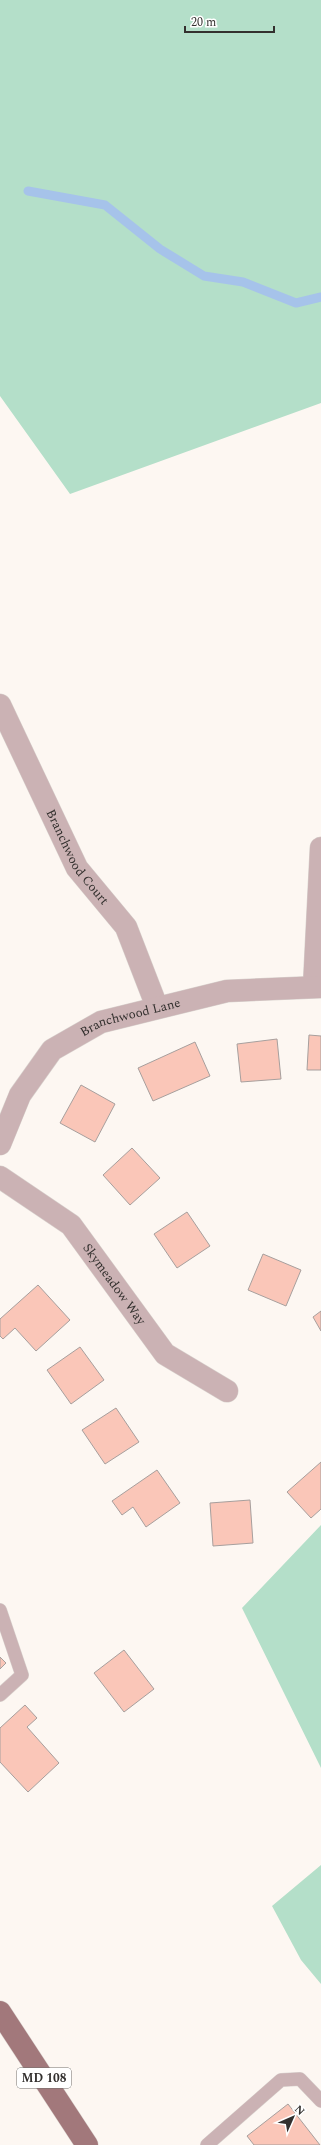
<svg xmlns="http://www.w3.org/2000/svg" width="321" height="2145" viewBox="0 0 321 2145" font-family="Spectral,serif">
<rect width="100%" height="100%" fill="#fdf7f2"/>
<path fill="#b4dfc9" d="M0 0H321V403L70 494 0 396Z
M321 1525V1768L242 1608Z
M321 1865V1984L301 1960 272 1906Z"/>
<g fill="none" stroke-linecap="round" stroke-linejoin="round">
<path stroke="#a6c3ea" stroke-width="9" d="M28 191 105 205 160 249 204 276 243 282 296 303 321 297"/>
</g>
<path fill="#fac6b8" stroke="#a79f9d" d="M309 1035 321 1036V1070H307Z
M277 1039 281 1079 241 1082 237 1044Z
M195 1042 210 1076 153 1101 138 1068Z
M81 1085 115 1104 95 1142 60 1123Z
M132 1148 160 1178 130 1205 103 1175Z
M187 1212 210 1246 177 1268 154 1234Z
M263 1254 301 1270 286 1306 248 1290Z
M38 1285 70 1320 36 1351 15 1328 3 1339 0 1336V1319Z
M321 1311V1331L313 1317Z
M80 1347 104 1380 71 1404 47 1370Z
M116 1408 139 1442 105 1464 82 1430Z
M321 1462V1509L311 1518 287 1492Z
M157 1470 180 1503 146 1527 133 1507 122 1515 112 1501Z
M250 1500 253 1543 213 1546 210 1503Z
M124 1650 154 1689 124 1712 94 1673Z
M0 1657 6 1663 0 1669Z
M25 1705 37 1718 27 1727 59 1763 28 1792 0 1762V1728Z
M288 2104 320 2145H254L247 2136Z"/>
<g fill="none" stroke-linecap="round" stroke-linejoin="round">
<g stroke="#d9d3cf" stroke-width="14">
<path id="service" d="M0 1610 22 1675 0 1695
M207 2145 281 2080 300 2079 321 2101"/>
</g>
<g stroke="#d9d3cf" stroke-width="23">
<g id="minor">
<path id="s1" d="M0 705 77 868 126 927 157 1007"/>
<path d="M314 986 321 848"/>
<path id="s2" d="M0 1144 20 1095 52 1050 101 1022 227 991 321 987"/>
<path id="s3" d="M0 1177 71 1225 165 1354 227 1391"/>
</g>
</g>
<g stroke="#d9d3cf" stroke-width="23">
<path id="primary" d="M0 2012 87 2145"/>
</g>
<use href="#service" stroke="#cbb2b4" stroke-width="13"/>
<use href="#minor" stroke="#cbb2b4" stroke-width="22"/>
<use href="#primary" stroke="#a2787b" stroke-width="22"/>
</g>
<g text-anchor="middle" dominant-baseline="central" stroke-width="3.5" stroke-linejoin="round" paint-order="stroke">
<rect fill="#fff" stroke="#706e6d" stroke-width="1" x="17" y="2068" width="54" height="20" rx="3"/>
<g font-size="12" font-weight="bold" fill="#33302e">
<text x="44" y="2078">MD 108</text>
</g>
<g font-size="13" fill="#33302e" stroke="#fff">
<text stroke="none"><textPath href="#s1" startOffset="171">Branchwood Court</textPath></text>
<text stroke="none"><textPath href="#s2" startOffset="194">Branchwood Lane</textPath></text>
<text stroke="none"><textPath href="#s3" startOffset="159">Skymeadow Way</textPath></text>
</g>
</g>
<g transform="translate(293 2117) rotate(45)" stroke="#ffffff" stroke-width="3" paint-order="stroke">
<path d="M0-3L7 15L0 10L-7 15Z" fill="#33302e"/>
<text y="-6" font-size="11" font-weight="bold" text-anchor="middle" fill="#33302e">N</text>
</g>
<path d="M185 26v6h89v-6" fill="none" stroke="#33302e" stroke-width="2"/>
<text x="191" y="26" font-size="12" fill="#33302e" stroke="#ffffff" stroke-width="3" paint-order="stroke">20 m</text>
</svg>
